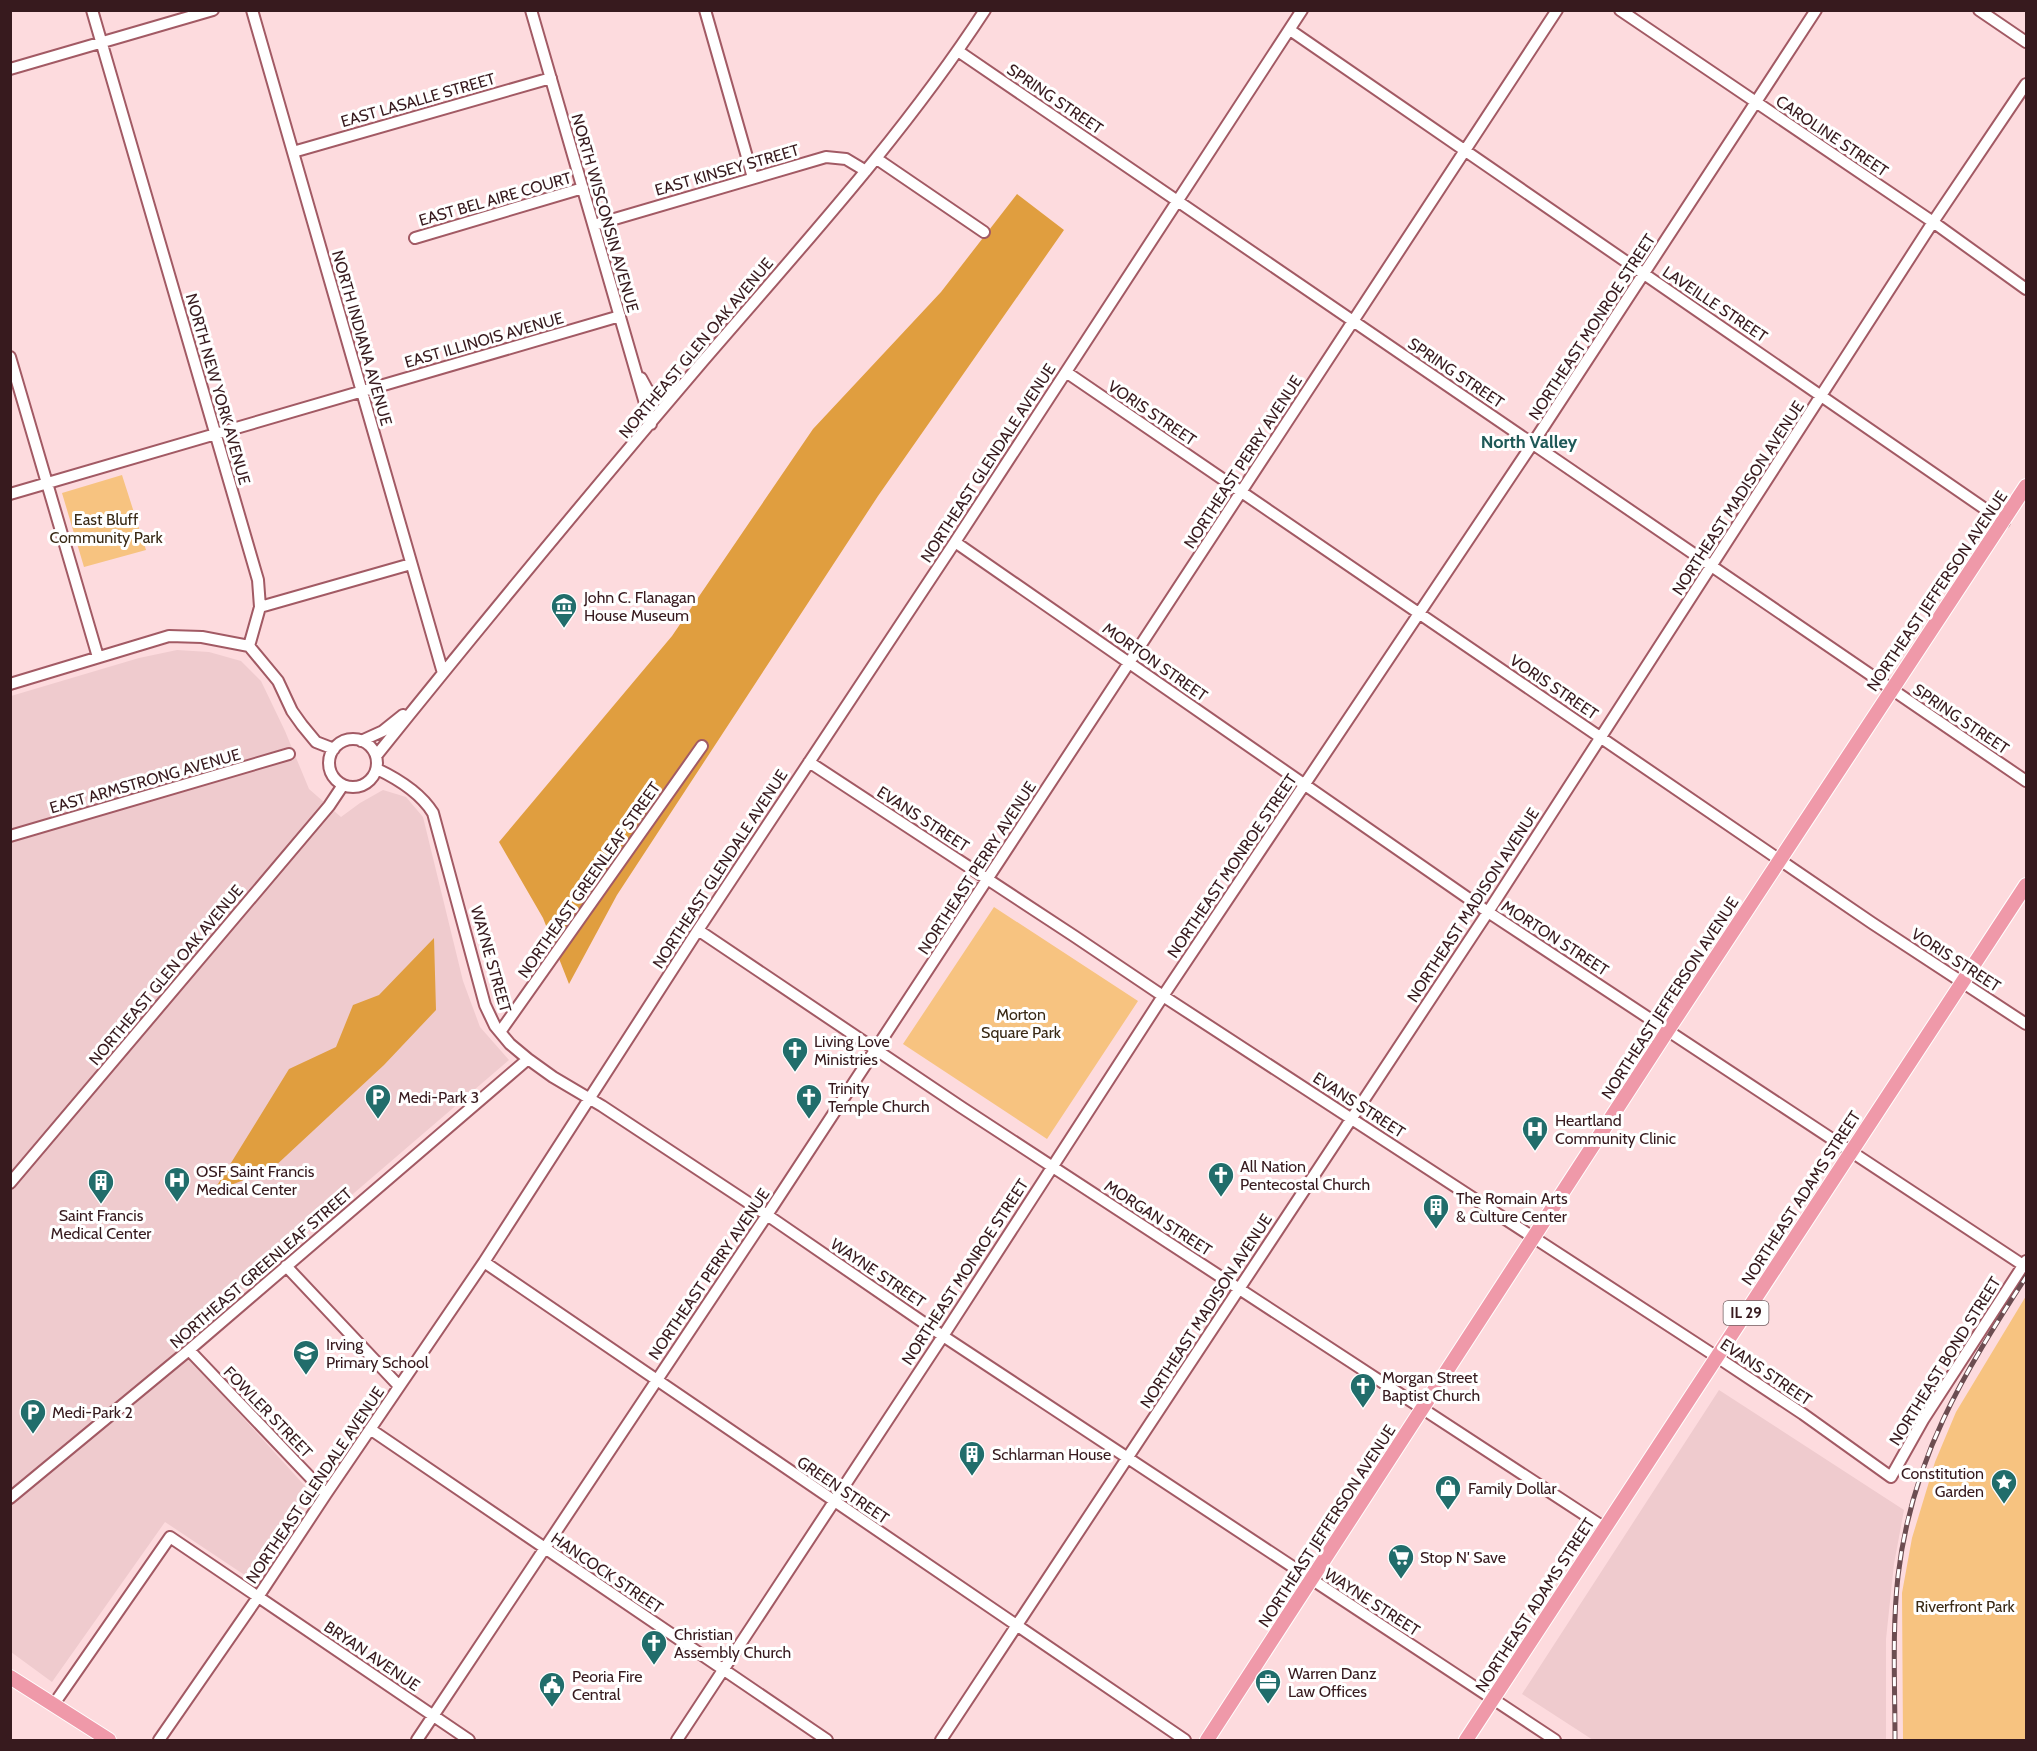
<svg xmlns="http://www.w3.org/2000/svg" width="2037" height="1751" viewBox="0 0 2037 1751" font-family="Cabin,sans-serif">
<rect width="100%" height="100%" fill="#fddbde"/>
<path fill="#efcbce" d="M177 650 209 652 241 661 261 681 285 731 309 789 341 817 360 803 383 790 406 797 423 817 463 981 480 1027 509 1060 177 1345 314 1496 252 1580 165 1522 52 1682 11 1652V696L139 658Z
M1719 1390 1904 1510 1894 1564 1886 1639V1740H1593L1522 1694Z"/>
<path fill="#f7c380" d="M122 475 146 550 84 567 62 493Z
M994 907 1138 1001 1047 1139 903 1044Z
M2026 1296V1740H1903L1902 1593 1912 1538 1935 1462 1956 1412Z"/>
<path fill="#e09e3f" d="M1017 194 1064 230 878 496 617 895 569 984 543 918 499 842 672 636 813 429 941 292Z
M434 938 436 1010 384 1065 272 1169 213 1192 289 1069 336 1047 353 1005 379 995Z"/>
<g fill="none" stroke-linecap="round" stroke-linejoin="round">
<g stroke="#a25a64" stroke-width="14">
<path id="minor" d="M92 10 258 580 260 607 249 646
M252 10 443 673
M531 10 651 424
M705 10 753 178
M1620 10 1933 222 2026 289
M1979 10 2026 42
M1290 30C1528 193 1766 357 2004 522
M958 51 2026 781
M10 69 213 10
M293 152 551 78
M877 159 984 232
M594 225 826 157 846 159 866 171
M415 238 583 188
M10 357 98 657
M1066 372 1872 923 2026 1024
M641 378 647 389 654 395H667L676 390
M10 494 620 316
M955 542 1488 912 2026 1267
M260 607 411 564
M249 646 278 681 292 711 302 725 316 742 334 749
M10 684 169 636 202 637 249 646
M329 763a24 24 0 1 1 48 0a24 24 0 1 1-48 0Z
M361 741 383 731 403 715
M376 756C483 623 592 491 703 361 801 247 903 136 985 10
M809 762 1074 936 1163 996 1717 1357 1803 1414 1891 1477 1923 1420 2026 1261
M377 769C398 779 420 792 433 813L485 1005 495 1026 510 1044 528 1059 553 1077 602 1106 767 1215 943 1336 1555 1740
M10 836 289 754
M698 930 961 1107 1605 1528
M500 1032 702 746
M10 1183 329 806 343 785
M484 1262 1185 1740
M286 1266 399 1386
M189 1350 326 1494
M370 1429 827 1740
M10 1498 189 1350 528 1059
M54 1704 170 1537 469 1740
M159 1740 258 1597 326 1494 484 1262 698 930 955 542 1302 10
M417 1740 767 1215 1557 10
M677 1740 943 1336 1163 996 1533 443 1816 10
M941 1740 1488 912 1933 222 2026 84"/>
</g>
<g stroke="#fff" stroke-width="16">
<path id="major" d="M10 1677 109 1740
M1207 1740 1668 1030 2026 486
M1466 1740 2026 885"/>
</g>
<use href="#minor" stroke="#fff" stroke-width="10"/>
<use href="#major" stroke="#ef99a9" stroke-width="14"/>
<g stroke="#6c4d51" stroke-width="5">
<path id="rail" d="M1895 1740C1895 1686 1892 1630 1898 1576 1912 1457 1963 1375 2026 1277"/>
</g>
<use href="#rail" stroke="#fff" stroke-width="3" stroke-dasharray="9" stroke-linecap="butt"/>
</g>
<defs>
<g id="museum-pin" transform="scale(1.35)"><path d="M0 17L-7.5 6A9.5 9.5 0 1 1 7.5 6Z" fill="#216d6b" stroke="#fff"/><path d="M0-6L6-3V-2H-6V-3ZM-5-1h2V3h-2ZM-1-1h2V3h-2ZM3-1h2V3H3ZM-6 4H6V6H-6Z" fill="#fff"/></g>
<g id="church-pin" transform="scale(1.35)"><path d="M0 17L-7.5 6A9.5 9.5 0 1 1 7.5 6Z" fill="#216d6b" stroke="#fff"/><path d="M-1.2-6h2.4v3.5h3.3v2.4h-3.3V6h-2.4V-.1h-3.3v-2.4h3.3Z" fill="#fff"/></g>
<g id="parking-pin" transform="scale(1.35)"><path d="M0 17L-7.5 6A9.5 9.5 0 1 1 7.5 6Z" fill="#216d6b" stroke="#fff"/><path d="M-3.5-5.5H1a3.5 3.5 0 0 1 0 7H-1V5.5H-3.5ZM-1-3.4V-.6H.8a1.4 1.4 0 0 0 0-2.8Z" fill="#fff"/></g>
<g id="hospital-pin" transform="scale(1.35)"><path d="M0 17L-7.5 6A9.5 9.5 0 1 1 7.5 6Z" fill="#216d6b" stroke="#fff"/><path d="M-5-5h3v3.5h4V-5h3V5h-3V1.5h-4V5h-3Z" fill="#fff"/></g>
<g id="building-pin" transform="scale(1.35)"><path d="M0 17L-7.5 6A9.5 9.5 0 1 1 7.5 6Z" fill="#216d6b" stroke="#fff"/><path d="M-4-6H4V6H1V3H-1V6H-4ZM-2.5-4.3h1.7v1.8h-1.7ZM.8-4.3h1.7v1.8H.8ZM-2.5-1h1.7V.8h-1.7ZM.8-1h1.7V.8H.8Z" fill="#fff"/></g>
<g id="school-pin" transform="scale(1.35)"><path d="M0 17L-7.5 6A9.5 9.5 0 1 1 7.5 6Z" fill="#216d6b" stroke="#fff"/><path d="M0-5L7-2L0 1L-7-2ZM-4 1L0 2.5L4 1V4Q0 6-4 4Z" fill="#fff"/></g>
<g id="sight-pin" transform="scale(1.35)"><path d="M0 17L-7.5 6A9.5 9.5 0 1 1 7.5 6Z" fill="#216d6b" stroke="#fff"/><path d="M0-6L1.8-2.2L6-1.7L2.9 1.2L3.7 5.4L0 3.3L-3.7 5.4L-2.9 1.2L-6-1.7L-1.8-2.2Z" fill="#fff"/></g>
<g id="shop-pin" transform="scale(1.35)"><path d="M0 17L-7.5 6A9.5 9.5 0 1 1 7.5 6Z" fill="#216d6b" stroke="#fff"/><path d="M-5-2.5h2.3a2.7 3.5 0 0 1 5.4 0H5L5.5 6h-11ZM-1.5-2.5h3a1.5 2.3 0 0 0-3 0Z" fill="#fff"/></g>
<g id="supermarket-pin" transform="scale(1.35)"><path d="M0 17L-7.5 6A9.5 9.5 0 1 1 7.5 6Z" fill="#216d6b" stroke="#fff"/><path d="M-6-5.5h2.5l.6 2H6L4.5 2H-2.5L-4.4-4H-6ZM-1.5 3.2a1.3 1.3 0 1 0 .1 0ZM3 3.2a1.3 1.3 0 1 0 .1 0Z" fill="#fff"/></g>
<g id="office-pin" transform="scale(1.35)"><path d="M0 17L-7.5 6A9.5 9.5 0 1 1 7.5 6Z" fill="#216d6b" stroke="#fff"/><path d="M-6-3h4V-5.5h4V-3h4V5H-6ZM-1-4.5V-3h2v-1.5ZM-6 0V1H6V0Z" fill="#fff"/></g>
<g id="civic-pin" transform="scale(1.35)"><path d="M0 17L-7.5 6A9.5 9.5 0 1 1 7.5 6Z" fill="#216d6b" stroke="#fff"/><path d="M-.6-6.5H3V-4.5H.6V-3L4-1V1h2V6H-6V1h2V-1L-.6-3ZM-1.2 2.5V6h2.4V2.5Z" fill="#fff"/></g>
</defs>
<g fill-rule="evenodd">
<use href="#museum-pin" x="564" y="606"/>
<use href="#church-pin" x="795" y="1050"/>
<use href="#parking-pin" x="378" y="1097"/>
<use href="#church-pin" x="809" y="1097"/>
<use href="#hospital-pin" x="1535" y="1129"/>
<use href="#church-pin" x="1221" y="1175"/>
<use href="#hospital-pin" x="177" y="1180"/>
<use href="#building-pin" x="101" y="1182"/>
<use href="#building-pin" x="1436" y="1207"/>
<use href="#school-pin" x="306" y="1353"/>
<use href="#church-pin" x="1363" y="1386"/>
<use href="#parking-pin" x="33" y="1412"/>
<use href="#building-pin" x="972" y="1454"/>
<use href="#sight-pin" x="2004" y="1482"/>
<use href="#shop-pin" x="1448" y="1488"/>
<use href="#supermarket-pin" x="1401" y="1557"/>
<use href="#church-pin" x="654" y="1643"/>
<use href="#office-pin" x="1268" y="1682"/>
<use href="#civic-pin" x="552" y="1685"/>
</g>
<g text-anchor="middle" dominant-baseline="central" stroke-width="6" stroke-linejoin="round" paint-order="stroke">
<rect fill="#fff" stroke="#735f62" stroke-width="1.5" x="1723.5" y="1301" width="45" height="24" rx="4.5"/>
<g font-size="15" font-weight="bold" fill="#371a1e">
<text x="1746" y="1313">IL 29</text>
</g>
<g font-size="16" fill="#371a1e" stroke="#fff">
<text transform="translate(1055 99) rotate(34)">SPRING STREET</text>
<text transform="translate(418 100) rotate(-16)">EAST LASALLE STREET</text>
<text transform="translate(1832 136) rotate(34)">CAROLINE STREET</text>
<text transform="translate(727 170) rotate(-16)">EAST KINSEY STREET</text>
<text transform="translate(495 199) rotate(-16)">EAST BEL AIRE COURT</text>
<text transform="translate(605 213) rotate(74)">NORTH WISCONSIN AVENUE</text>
<text transform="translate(1715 304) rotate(34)">LAVEILLE STREET</text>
<text transform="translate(1592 327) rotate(-57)">NORTHEAST MONROE STREET</text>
<text transform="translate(362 338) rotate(74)">NORTH INDIANA AVENUE</text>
<text transform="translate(484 340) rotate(-16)">EAST ILLINOIS AVENUE</text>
<text transform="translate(696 348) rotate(-50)">NORTHEAST GLEN OAK AVENUE</text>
<text transform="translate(1456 373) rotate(34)">SPRING STREET</text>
<text transform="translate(218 389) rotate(74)">NORTH NEW YORK AVENUE</text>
<text transform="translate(1152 413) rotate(34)">VORIS STREET</text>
<text transform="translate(1243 462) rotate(-57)">NORTHEAST PERRY AVENUE</text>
<text transform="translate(988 463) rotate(-57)">NORTHEAST GLENDALE AVENUE</text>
<text transform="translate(1738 498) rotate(-57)">NORTHEAST MADISON AVENUE</text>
<text transform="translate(1937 591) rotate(-56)">NORTHEAST JEFFERSON AVENUE</text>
<text transform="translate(1155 662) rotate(35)">MORTON STREET</text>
<text transform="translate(1554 687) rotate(34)">VORIS STREET</text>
<text transform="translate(1961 719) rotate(34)">SPRING STREET</text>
<text transform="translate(145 781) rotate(-16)">EAST ARMSTRONG AVENUE</text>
<text transform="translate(923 819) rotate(33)">EVANS STREET</text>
<text transform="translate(1232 866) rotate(-56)">NORTHEAST MONROE STREET</text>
<text transform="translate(977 868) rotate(-57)">NORTHEAST PERRY AVENUE</text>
<text transform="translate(720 869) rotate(-57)">NORTHEAST GLENDALE AVENUE</text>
<text transform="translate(589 880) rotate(-55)">NORTHEAST GREENLEAF STREET</text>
<text transform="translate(1473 905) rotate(-57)">NORTHEAST MADISON AVENUE</text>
<text transform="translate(1555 938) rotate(33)">MORTON STREET</text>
<text transform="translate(491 959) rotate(74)">WAYNE STREET</text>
<text transform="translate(1956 960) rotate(33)">VORIS STREET</text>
<text transform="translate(166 975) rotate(-50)">NORTHEAST GLEN OAK AVENUE</text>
<text transform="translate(1670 998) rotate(-57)">NORTHEAST JEFFERSON AVENUE</text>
<text transform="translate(1359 1105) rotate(33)">EVANS STREET</text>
<text transform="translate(1801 1198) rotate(-57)">NORTHEAST ADAMS STREET</text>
<text transform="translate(1158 1218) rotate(33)">MORGAN STREET</text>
<text transform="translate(261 1268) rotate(-41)">NORTHEAST GREENLEAF STREET</text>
<text transform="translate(965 1272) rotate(-57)">NORTHEAST MONROE STREET</text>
<text transform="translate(878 1273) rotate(34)">WAYNE STREET</text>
<text transform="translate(709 1274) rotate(-56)">NORTHEAST PERRY AVENUE</text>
<text transform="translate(1206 1311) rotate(-57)">NORTHEAST MADISON AVENUE</text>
<text transform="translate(1945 1361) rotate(-58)">NORTHEAST BOND STREET</text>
<text transform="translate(1766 1372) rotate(34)">EVANS STREET</text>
<text transform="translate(268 1412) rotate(46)">FOWLER STREET</text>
<text transform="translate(315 1485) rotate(-56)">NORTHEAST GLENDALE AVENUE</text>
<text transform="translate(843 1490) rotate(34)">GREEN STREET</text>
<text transform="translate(1327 1526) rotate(-57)">NORTHEAST JEFFERSON AVENUE</text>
<text transform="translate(607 1573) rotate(34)">HANCOCK STREET</text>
<text transform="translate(1372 1602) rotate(33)">WAYNE STREET</text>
<text transform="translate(1535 1605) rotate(-57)">NORTHEAST ADAMS STREET</text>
<text transform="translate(372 1656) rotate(34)">BRYAN AVENUE</text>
</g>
<g font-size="16" fill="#392915" stroke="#fff">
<text x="106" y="519">East Bluff<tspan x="106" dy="18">Community Park</tspan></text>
<text x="1021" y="1014">Morton<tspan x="1021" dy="18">Square Park</tspan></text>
<text x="1965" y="1606">Riverfront Park</text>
</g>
<g font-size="16" fill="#371a1e" stroke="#fff" text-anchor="start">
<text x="584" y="597">John C. Flanagan<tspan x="584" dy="18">House Museum</tspan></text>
<text x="814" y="1041">Living Love<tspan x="814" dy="18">Ministries</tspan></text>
<text x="828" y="1088">Trinity<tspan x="828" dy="18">Temple Church</tspan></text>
<text x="398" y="1097">Medi-Park 3</text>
<text x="1555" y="1120">Heartland<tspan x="1555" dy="18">Community Clinic</tspan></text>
<text x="1240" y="1166">All Nation<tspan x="1240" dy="18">Pentecostal Church</tspan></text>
<text x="196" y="1171">OSF Saint Francis<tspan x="196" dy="18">Medical Center</tspan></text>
<text x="1456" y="1198">The Romain Arts<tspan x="1456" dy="18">&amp; Culture Center</tspan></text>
<text x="101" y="1215" text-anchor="middle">Saint Francis<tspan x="101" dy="18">Medical Center</tspan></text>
<text x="326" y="1344">Irving<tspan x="326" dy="18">Primary School</tspan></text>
<text x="1382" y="1377">Morgan Street<tspan x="1382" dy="18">Baptist Church</tspan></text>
<text x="52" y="1412">Medi-Park 2</text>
<text x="992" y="1454">Schlarman House</text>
<text x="1984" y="1473" text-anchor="end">Constitution<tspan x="1984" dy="18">Garden</tspan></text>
<text x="1468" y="1488">Family Dollar</text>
<text x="1420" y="1557">Stop N' Save</text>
<text x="674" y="1634">Christian<tspan x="674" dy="18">Assembly Church</tspan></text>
<text x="1288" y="1673">Warren Danz<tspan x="1288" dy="18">Law Offices</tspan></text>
<text x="572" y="1676">Peoria Fire<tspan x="572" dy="18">Central</tspan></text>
</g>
<g font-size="18" font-weight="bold" fill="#1f5958" stroke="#fff">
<text x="1529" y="442">North Valley</text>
</g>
</g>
<rect width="2037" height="1751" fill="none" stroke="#371a1e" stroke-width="24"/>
</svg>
